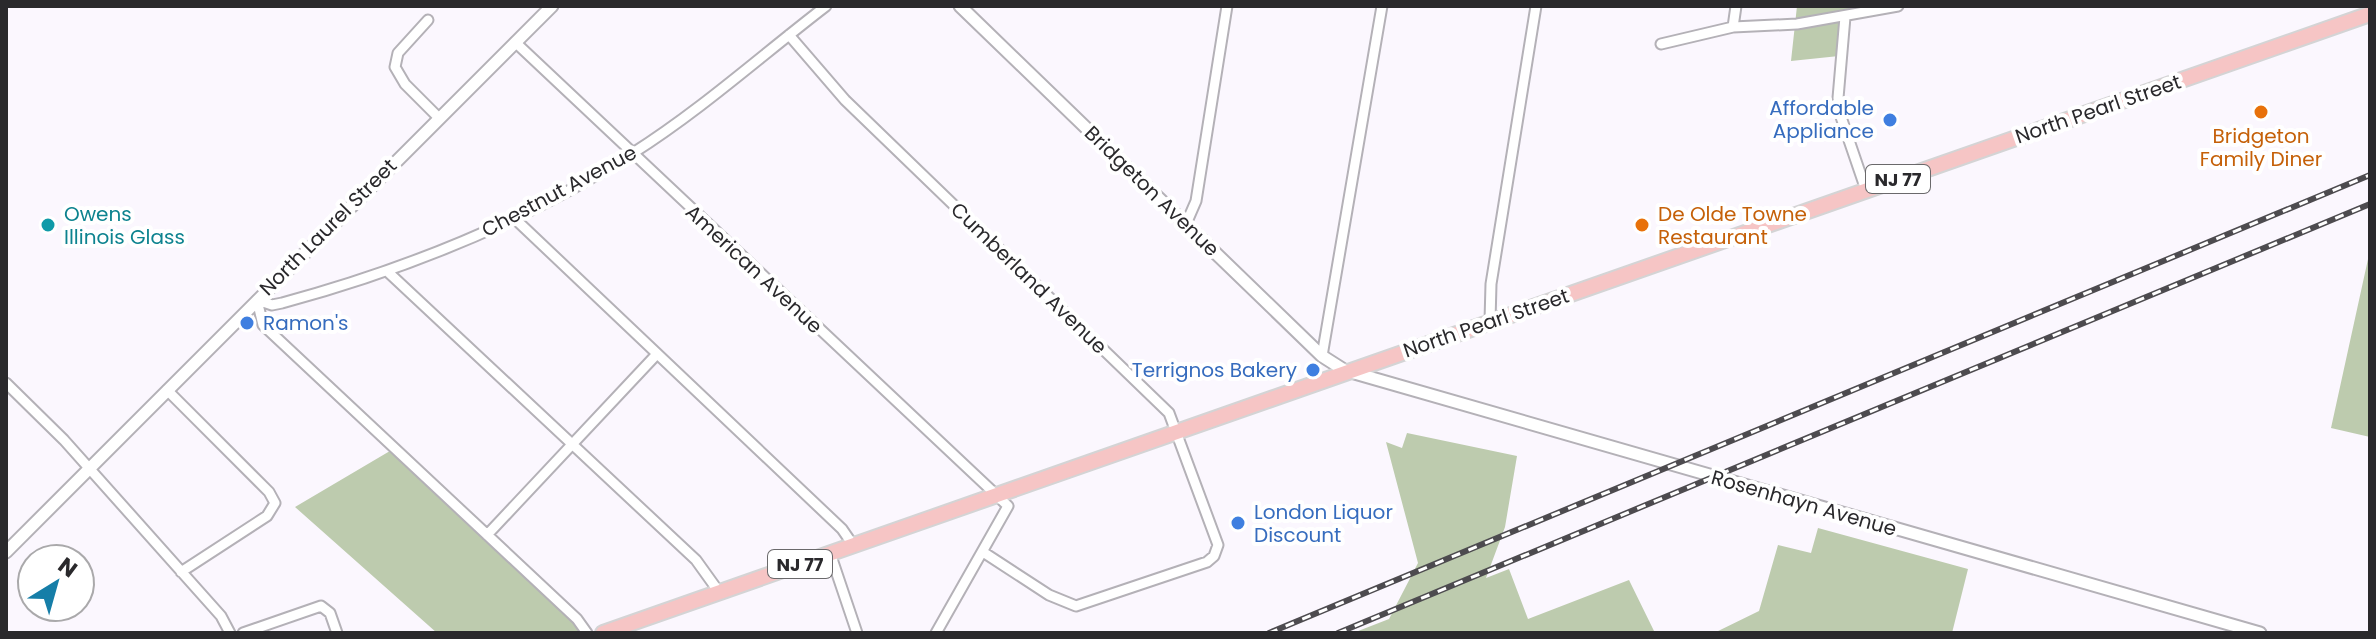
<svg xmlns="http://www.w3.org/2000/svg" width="2376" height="639" viewBox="0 0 2376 639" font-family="Poppins,sans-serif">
<rect width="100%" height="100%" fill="#fbf7fe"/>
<path fill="#bdcbae" d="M1797 6H1850L1839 56 1791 61Z
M2370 250V437L2331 428Z
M1407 433 1517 456 1505 527 1486 578 1509 569 1528 619 1629 580 1655 633H1353L1389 619 1418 563 1386 442 1402 448Z
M395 448 587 633H437L295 507Z
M1818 528 1968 569 1952 633H1714L1759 611 1778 545 1811 553Z"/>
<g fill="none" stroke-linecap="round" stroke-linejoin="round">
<g stroke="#b4b1b7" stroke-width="13">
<path id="minor" d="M1845 17 1838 98 1841 117 1866 190
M428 20 398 53 395 67 405 84 438 117
M1733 27 1736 6
M789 35 845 100 1169 413 1218 545 1214 556 1207 562 1076 606 1049 595 983 552
M515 42 1008 506 936 633
M1661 44 1733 27 1797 24 1898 6
M513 217 842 529 853 545
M1186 224 1196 201 1227 6
M388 272 696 560 719 592
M1490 321 1491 284 1536 6
M1322 356 1382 6
M6 383 64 440 221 616 230 633
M167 390 269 492 275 503 267 516 181 572
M487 535 657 354
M830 553 857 633
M243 633 321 606 330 613 337 633
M587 633 577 619 263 325 257 300 272 305 282 303C404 270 526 221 633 153 701 110 762 55 826 6"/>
</g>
<g stroke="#b4b1b7" stroke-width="15">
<path id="tertiary" d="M960 6 1322 356 1344 370 2260 633
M6 552 552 6"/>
</g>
<g stroke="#d4d4d5" stroke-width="18">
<path id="primary" d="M603 633 2370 14"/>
</g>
<use href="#minor" stroke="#fff" stroke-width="9"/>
<use href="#tertiary" stroke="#fff" stroke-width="11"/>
<use href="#primary" stroke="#f6c5c5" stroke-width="14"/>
<g stroke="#4d4b4f" stroke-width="6">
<path id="rail" d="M1269 633 2370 175
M1338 633 2370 204"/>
</g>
<use href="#rail" stroke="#fff" stroke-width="3" stroke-dasharray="9" stroke-linecap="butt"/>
</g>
<g fill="#e8710a" stroke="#fff" stroke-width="3">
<circle cx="2261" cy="112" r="8"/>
<circle cx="1642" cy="225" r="8"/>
</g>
<g fill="#3f7fe0" stroke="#fff" stroke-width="3">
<circle cx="1890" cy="120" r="8"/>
<circle cx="247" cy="323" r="8"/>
<circle cx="1313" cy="370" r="8"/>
<circle cx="1238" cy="523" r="8"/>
</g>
<circle fill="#0f9aa8" stroke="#fff" stroke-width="3" cx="48" cy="225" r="8"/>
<g text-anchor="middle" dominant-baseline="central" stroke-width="8" stroke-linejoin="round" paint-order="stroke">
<g fill="#fff" stroke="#6a696b" stroke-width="2">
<rect x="1866" y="165" width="64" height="28" rx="6"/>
<rect x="768" y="550" width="64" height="28" rx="6"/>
</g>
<g font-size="18" font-weight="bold" fill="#2a292c">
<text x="1898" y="179">NJ 77</text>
<text x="800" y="564">NJ 77</text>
</g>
<g font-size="20" fill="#366cbe" stroke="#fff" text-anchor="end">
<text x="1874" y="108">Affordable<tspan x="1874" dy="23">Appliance</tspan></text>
<text x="263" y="323" text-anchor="start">Ramon's</text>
<text x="1297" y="370">Terrignos Bakery</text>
<text x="1254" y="512" text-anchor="start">London Liquor<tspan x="1254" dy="23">Discount</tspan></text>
</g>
<g font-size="20" fill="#2a292c" stroke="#fff">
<text transform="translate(2098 109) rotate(-19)">North Pearl Street</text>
<text transform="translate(559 191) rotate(-28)">Chestnut Avenue</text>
<text transform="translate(1152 191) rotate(44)">Bridgeton Avenue</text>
<text transform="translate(328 227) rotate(-45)">North Laurel Street</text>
<text transform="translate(754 269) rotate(43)">American Avenue</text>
<text transform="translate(1029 278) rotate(44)">Cumberland Avenue</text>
<text transform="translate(1486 323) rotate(-19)">North Pearl Street</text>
<text transform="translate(1804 503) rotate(16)">Rosenhayn Avenue</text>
</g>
<g font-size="20" fill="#c56008" stroke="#fff">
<text x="2261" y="136">Bridgeton<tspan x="2261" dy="23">Family Diner</tspan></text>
<text x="1658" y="214" text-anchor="start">De Olde Towne<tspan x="1658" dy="23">Restaurant</tspan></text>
</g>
<g font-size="20" fill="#0d838f" stroke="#fff" text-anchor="start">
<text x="64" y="214">Owens<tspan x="64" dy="23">Illinois Glass</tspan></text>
</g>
</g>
<rect width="2376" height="639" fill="none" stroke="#2a292c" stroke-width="16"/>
<g transform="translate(56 583) rotate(37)"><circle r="38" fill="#ffffff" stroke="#aaa9ab" stroke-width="2"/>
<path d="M0-6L14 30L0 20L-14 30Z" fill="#167ea8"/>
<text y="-12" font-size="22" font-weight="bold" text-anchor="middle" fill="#2a292c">N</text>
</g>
</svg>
